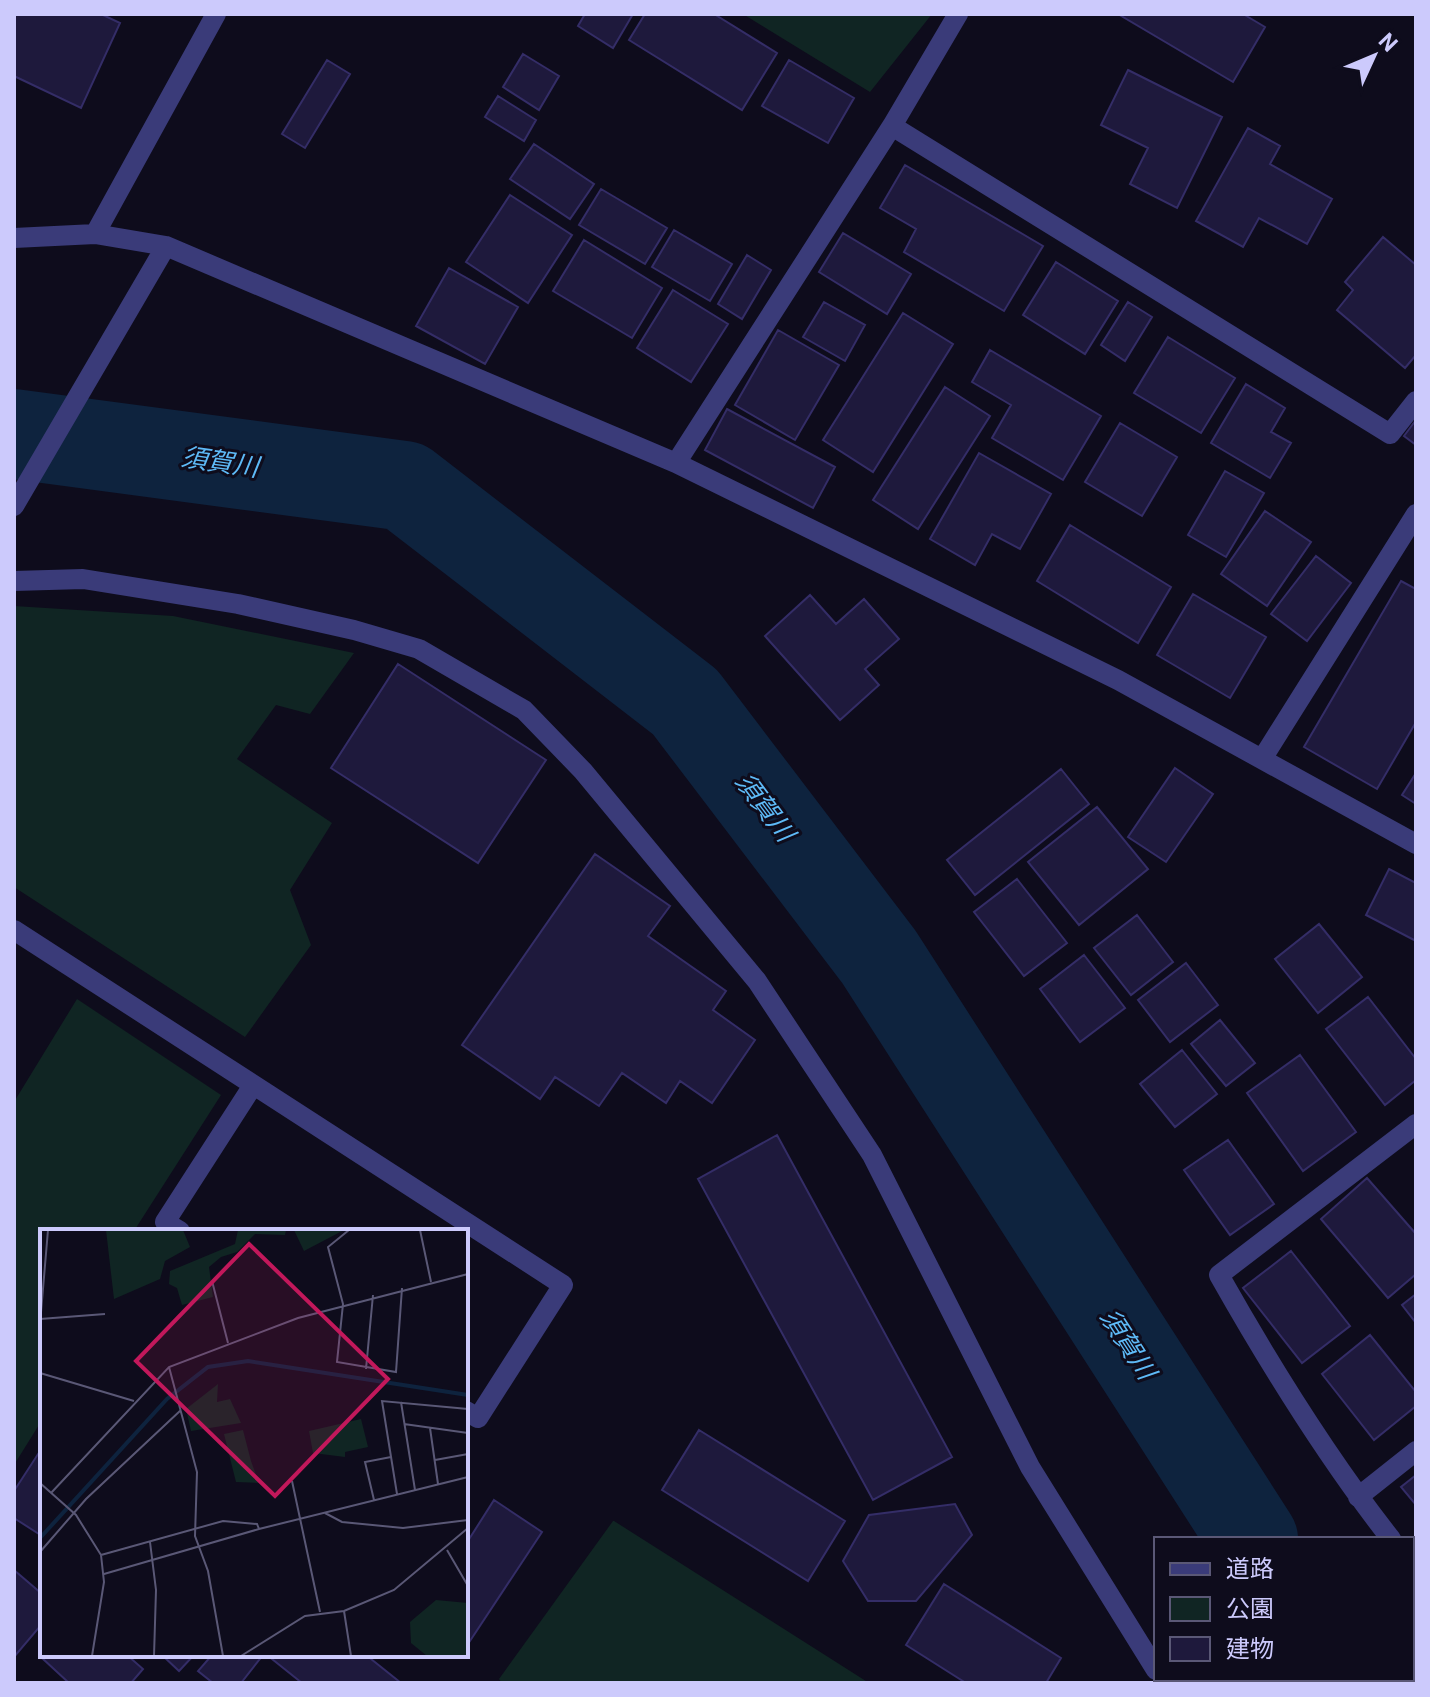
<svg xmlns="http://www.w3.org/2000/svg" width="1430" height="1697" viewBox="0 0 1430 1697" font-family="Roboto,'Noto Sans JP',sans-serif">
<rect width="100%" height="100%" fill="#0e0c1c"/>
<path fill="#102523" d="M743 14H932L870 92Z
M14 606 173 616 354 653 310 714 276 705 237 759 332 823 290 890 311 945 245 1037 14 887Z
M77 999 221 1095 134 1231H42V1420L14 1465V1102Z
M613 1521H614L869 1683H502L499 1679Z"/>
<g fill="none" stroke-linecap="round" stroke-linejoin="round">
<path stroke="#0e233e" stroke-width="90" d="M14 434 405 486 685 702 879 957 1253 1539
M1344 1679 1347 1683"/>
</g>
<path fill="#1e193c" stroke="#342d67" stroke-width="2" d="M14 14H101L120 23 81 108 14 76Z
M585 14H633L613 48 578 26Z
M645 14H714L777 53 742 110 629 40Z
M1118 14H1243L1265 27 1233 82Z
M523 54 559 76 539 110 503 87Z
M327 60 350 74 305 148 282 134Z
M789 60 854 98 828 143 762 106Z
M1128 70 1222 117 1177 208 1130 184 1148 148 1101 125Z
M498 96 536 120 524 141 485 117Z
M1248 128 1280 146 1270 164 1332 199 1307 244 1259 218 1243 247 1196 221Z
M534 144 594 184 570 219 510 179Z
M905 165 1043 246 1004 311 904 252 916 229 880 208Z
M601 189 667 228 645 264 579 225Z
M510 195 572 235 528 303 466 262Z
M674 230 732 264 710 301 652 267Z
M843 233 911 274 887 314 819 272Z
M1383 237 1416 265V355L1405 368 1337 310 1353 290 1345 282Z
M584 240 662 288 632 338 553 291Z
M747 255 771 270 742 319 718 304Z
M1056 262 1118 301 1085 354 1023 315Z
M449 268 518 307 485 364 416 326Z
M673 290 728 324 691 382 637 348Z
M824 302 865 325 845 361 803 337Z
M1128 302 1152 317 1125 361 1101 345Z
M903 313 953 344 873 472 823 440Z
M778 330 839 365 795 440 735 405Z
M1168 337 1235 378 1201 433 1134 393Z
M990 350 1101 416 1063 480 992 438 1011 405 972 382Z
M1246 384 1285 408 1271 432 1291 443 1270 478 1211 443Z
M945 387 990 416 918 529 873 500Z
M727 409 835 467 813 508 705 450Z
M1416 420V445L1404 436Z
M1120 423 1177 457 1142 516 1085 482Z
M979 453 1051 494 1020 549 992 534 975 565 930 539Z
M1225 471 1264 493 1226 557 1188 535Z
M1265 511 1311 542 1267 606 1221 574Z
M1070 525 1171 587 1138 643 1037 581Z
M1316 556 1351 583 1307 641 1271 614Z
M1401 581 1416 589V722L1377 789 1304 747Z
M1193 594 1266 637 1230 698 1157 655Z
M810 595 836 624 864 599 899 639 865 669 879 685 840 720 765 636Z
M398 664 546 760 478 863 331 768Z
M1175 768 1213 794 1166 862 1128 837Z
M1061 769 1089 804 975 895 947 860Z
M1416 773V804L1402 795Z
M1097 807 1148 869 1079 925 1028 862Z
M595 854 670 906 648 936 726 991 713 1010 755 1040 712 1103 680 1081 666 1103 622 1073 599 1106 555 1077 540 1099 462 1045Z
M1389 869 1416 883V941L1366 915Z
M1017 879 1067 943 1024 976 974 912Z
M1137 915 1173 962 1131 995 1094 948Z
M1319 924 1362 977 1318 1013 1275 959Z
M1084 955 1125 1008 1080 1042 1040 989Z
M1186 963 1218 1005 1170 1042 1138 1000Z
M1368 997 1416 1059V1080L1385 1105 1326 1029Z
M1220 1020 1255 1063 1226 1086 1191 1044Z
M1182 1050 1217 1094 1175 1127 1140 1084Z
M1300 1055 1356 1132 1303 1171 1247 1093Z
M777 1135 952 1457 873 1500 698 1179Z
M1228 1140 1274 1204 1230 1235 1184 1170Z
M1367 1178 1416 1234V1274L1388 1298 1321 1219Z
M1291 1251 1350 1326 1302 1363 1243 1288Z
M1416 1294V1323L1402 1305Z
M1370 1335 1416 1392V1406L1374 1440 1322 1374Z
M699 1430 845 1521 808 1581 662 1490Z
M42 1448V1536L14 1518V1491Z
M1416 1475V1505L1401 1487Z
M494 1500 542 1532 466 1647V1544Z
M955 1504 972 1535 916 1601H868L843 1561 869 1515Z
M14 1570 42 1594V1624L14 1657Z
M944 1584 1061 1658 1046 1683H966L906 1645Z
M46 1655H127L143 1669 131 1683H69L42 1658Z
M162 1655H194L179 1671Z
M212 1655H263L241 1683H213L198 1671Z
M267 1655H366L401 1683H302Z"/>
<g fill="none" stroke-linecap="round" stroke-linejoin="round">
<path stroke="#3a3b79" stroke-width="20" d="M892 126 1390 434 1416 401
M95 234 216 14
M14 238 95 234 166 246 676 463 1118 680 1416 844
M676 463 892 126 958 14
M14 506 166 246
M14 581 83 579 238 604 354 630 419 649 524 710 583 771 757 981 872 1155 1030 1467 1156 1670
M1262 759 1416 514
M14 930 563 1285 478 1418 466 1411
M180 1231 165 1222 252 1087
M1358 1497 1416 1451
M1391 1539C1326 1456 1271 1367 1219 1275L1416 1124
M1412 1565 1416 1570"/>
</g>
<g text-anchor="middle" dominant-baseline="central" stroke-width="6" stroke-linejoin="round" paint-order="stroke">
<g font-size="26" font-style="italic" fill="#5ebaf7" stroke="#0e0c1c">
<text transform="translate(220 462) rotate(8)">須賀川</text>
<text transform="translate(765 807) rotate(53)">須賀川</text>
<text transform="translate(1128 1344) rotate(57)">須賀川</text>
</g>
</g>
<g transform="translate(40 1229)">
<rect width="428" height="428" fill="#0e0c1c"/>
<path d="M66 1H143L150 18 125 32 120 50 74 70ZM198 1H246L245 6 215 5 197 23 181 28 169 38 173 68 142 76 137 59 129 55 130 42 195 15ZM254 1H304L264 22ZM178 155 177 173 190 170 201 194 151 202 146 180ZM321 190 328 218 305 223V228L273 224 269 202ZM203 201 211 232 219 254 196 253 184 205ZM396 371 428 374V427H387L371 414 370 393Z" fill="#102523"/>
<path fill="none" stroke="#0e233e" stroke-width="4" d="M0 309 127 170 168 138 208 132 428 166"/>
<path fill="none" stroke="#5a5876" stroke-width="2" d="M309 1 288 18 303 75 297 133 356 143 362 59M380 1 391 53M172 52 188 114M0 90 65 85M0 95 8 1M129 138 157 243 155 307 168 342 183 427M326 140 333 66M0 144 94 172M361 173 375 261M364 195 428 204M390 199 398 255M395 231 428 225M252 252 280 383M0 254 36 286 61 326 64 353 52 427M11 264 129 138 258 89 428 45M357 265 342 172 428 180M334 271 325 233 351 228M285 284 302 293 363 299 428 291M110 313 116 361 114 427M407 321 428 357M0 323 46 270 141 181M61 326 183 292 217 295 219 300M64 345 219 300 428 248M304 382 311 427M201 427 265 387 304 382 354 361 428 299"/>
<path fill="#c2185b" fill-opacity="0.15" stroke="#c2185b" stroke-width="4" d="M209 15 348 150 235 267 96 132Z"/>
<rect width="428" height="428" fill="none" stroke="#cccafc" stroke-width="4"/>
</g>
<rect width="1430" height="1697" fill="none" stroke="#cccafc" stroke-width="32"/>
<rect x="1154" y="1537" width="260" height="144" fill="#0e0c1c" stroke="#5a5876" stroke-width="2"/>
<rect x="1170" y="1563" width="40" height="12" fill="#3a3b79" stroke="#5a5876" stroke-width="2"/>
<text x="1226" y="1577" font-size="24" fill="#cccafc">道路</text>
<rect x="1170" y="1597" width="40" height="24" fill="#102523" stroke="#5a5876" stroke-width="2"/>
<text x="1226" y="1617" font-size="24" fill="#cccafc">公園</text>
<rect x="1170" y="1637" width="40" height="24" fill="#1e193c" stroke="#5a5876" stroke-width="2"/>
<text x="1226" y="1657" font-size="24" fill="#cccafc">建物</text>
<g transform="translate(1374 56) rotate(46)" stroke="#0e0c1c" stroke-width="6" paint-order="stroke">
<path d="M0-6L14 30L0 20L-14 30Z" fill="#cccafc"/>
<text y="-12" font-size="22" font-weight="bold" text-anchor="middle" fill="#cccafc">N</text>
</g>
</svg>
